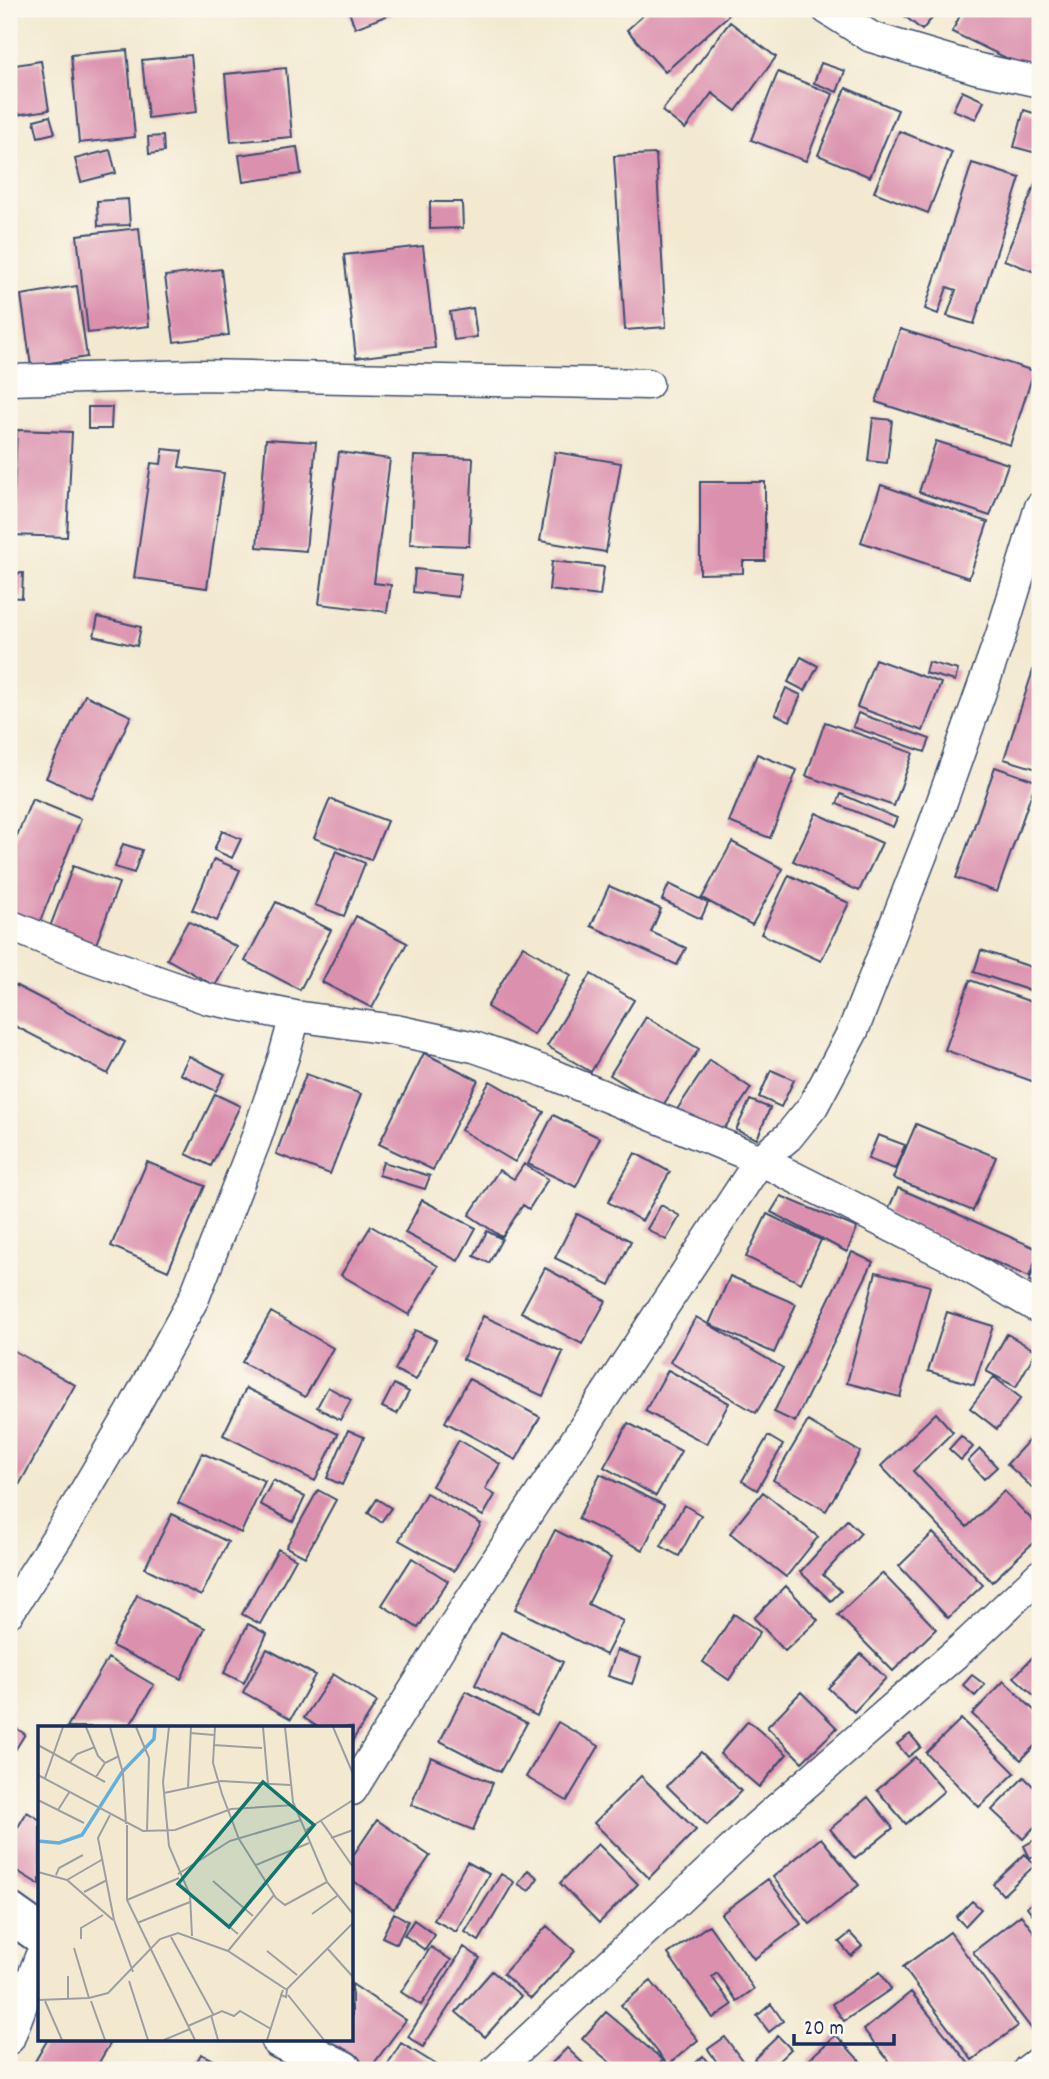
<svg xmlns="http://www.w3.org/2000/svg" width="1049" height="2079" viewBox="0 0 1049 2079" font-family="Dekko,sans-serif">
<rect width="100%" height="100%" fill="#fbf7ec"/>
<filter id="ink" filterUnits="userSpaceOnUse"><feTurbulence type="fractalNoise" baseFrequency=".0143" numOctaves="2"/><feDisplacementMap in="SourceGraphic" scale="14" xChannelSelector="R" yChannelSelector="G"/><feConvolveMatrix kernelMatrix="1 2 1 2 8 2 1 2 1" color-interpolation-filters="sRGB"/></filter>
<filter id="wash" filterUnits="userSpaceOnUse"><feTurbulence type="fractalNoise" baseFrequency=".00686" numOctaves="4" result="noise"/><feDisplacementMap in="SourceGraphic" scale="28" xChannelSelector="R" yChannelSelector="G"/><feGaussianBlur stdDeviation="1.57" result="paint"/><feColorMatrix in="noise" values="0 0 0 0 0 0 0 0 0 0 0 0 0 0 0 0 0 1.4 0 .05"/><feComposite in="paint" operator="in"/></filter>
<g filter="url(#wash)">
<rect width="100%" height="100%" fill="#f2e9d0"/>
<g id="blocks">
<path fill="#db91ae" d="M348 9H404L355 28Z
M650 9H723L729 15 665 72 627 30Z
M896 9H940L922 30Z
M963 9H1040V74L952 32Z
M730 22 776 57 736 111 712 93 685 129 662 111Z
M127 50 135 137 79 143 71 55Z
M191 55 197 112 148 118 142 60Z
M41 61 49 110 9 116V66Z
M821 63 845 71 837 92 814 83Z
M286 68 292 137 231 142 225 74Z
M778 72 833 94 806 161 751 140Z
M846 88 898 110 870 177 818 155Z
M962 91 984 101 976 119 953 110Z
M1024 110 1040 115V154L1014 147Z
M50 116 55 133 38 137 34 120Z
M899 131 952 152 928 213 874 192Z
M163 136 164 152 149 154 148 137Z
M297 147 301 174 243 182 239 155Z
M110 150 116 173 81 182 75 159Z
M656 154 666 327 625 330 614 156Z
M972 163 1020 178 974 324 947 316 956 290 947 287 938 314 925 309Z
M1038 177 1040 178V274L1004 260Z
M128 199 130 225 98 226 97 201Z
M430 202H462L463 228 430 229Z
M139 228 149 326 88 333 77 235Z
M423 246 435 348 356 358 344 255Z
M221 269 229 335 174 342 165 276Z
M77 286 87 357 31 366 21 295Z
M473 308 477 337 454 340 450 312Z
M900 329 1034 371 1010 445 876 402Z
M88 407H112L111 429H88Z
M873 418 892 420 887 463 868 461Z
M17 430 72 432 67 537 12 535Z
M266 439 316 442 306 551 257 547Z
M936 441 1008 464 990 516 919 492Z
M163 449 182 451 179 467 224 473 207 588 134 578 151 463 161 464Z
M339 452 390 459 374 583 391 585 387 612 319 604Z
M555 452 621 463 606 552 540 541Z
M414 456 473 458 469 546 410 544Z
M700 482H765V561H743V573L700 574Z
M881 485 988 522 969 578 861 542Z
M552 561 604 567 600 596 549 590Z
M415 569 461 574 458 597 413 592Z
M23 573 22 598 9 597V574Z
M98 617 141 627 137 646 94 636Z
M1040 649V770L1004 759Z
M801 657 818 666 805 691 788 682Z
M875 659 941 683 923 731 857 707Z
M928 662 958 670 955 681 925 673Z
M786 688 801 695 790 721 775 714Z
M85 695 131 716 92 799 46 778Z
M858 713 930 739 925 752 853 727Z
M825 722 913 753 894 806 806 776Z
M757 754 797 770 770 838 729 822Z
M995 767 1036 781 997 892 956 878Z
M841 794 897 818 893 827 837 804Z
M32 799 81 819 37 929 9 918V855Z
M330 799 387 821 371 860 314 838Z
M816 813 882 843 859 891 793 861Z
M222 831 241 839 232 858 214 850Z
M732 842 783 869 752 925 702 898Z
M123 844 142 850 134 873 115 867Z
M336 851 365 863 344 916 315 905Z
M214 859 240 870 217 921 192 910Z
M73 866 119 883 93 952 47 935Z
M789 875 849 903 821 961 761 934Z
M669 884 708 903 701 919 662 900Z
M609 886 661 909 651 932 686 948 677 965 591 926Z
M276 902 331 930 300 990 245 961Z
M356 916 407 943 372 1008 322 982Z
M188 921 237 947 215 986 167 959Z
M523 946 571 975 534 1035 487 1007Z
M981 950 1040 970V994L974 972Z
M591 974 634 1000 591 1072 547 1046Z
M970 980 1040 1005V1084L945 1050Z
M9 982 125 1042 108 1074 9 1023Z
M646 1017 699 1049 662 1107 610 1075Z
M424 1053 478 1080 433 1170 379 1144Z
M189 1056 225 1074 216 1091 180 1074Z
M710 1060 751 1088 718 1138 676 1111Z
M771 1070 794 1080 781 1107 759 1097Z
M306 1074 361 1094 330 1174 276 1154Z
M490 1081 544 1112 515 1162 461 1130Z
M215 1094 240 1106 211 1166 186 1154Z
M750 1100 770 1108 757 1139 736 1130Z
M553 1115 600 1138 576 1187 528 1164Z
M916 1124 996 1157 973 1211 893 1178Z
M878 1135 905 1145 895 1169 868 1159Z
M635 1153 670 1172 642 1221 608 1202Z
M147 1162 205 1186 168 1271 111 1246Z
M383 1162 430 1176 425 1189 379 1175Z
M524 1164 548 1179 529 1209 523 1205 502 1237 469 1215 499 1170 514 1179Z
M898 1188 1040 1250 1029 1277 886 1214Z
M781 1196 857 1228 847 1252 771 1212Z
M422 1200 476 1228 458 1261 405 1233Z
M661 1205 680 1216 666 1240 647 1229Z
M577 1214 631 1241 610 1285 555 1258Z
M767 1214 821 1240 801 1283 746 1257Z
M371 1226 438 1266 409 1315 341 1275Z
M487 1231 502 1239 489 1263 474 1256Z
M852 1252 873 1262 795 1422 774 1412Z
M1037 1265 1040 1266V1286L1029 1281Z
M545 1268 606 1301 582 1344 521 1312Z
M876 1272 930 1286 900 1397 847 1383Z
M730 1276 796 1304 774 1353 709 1324Z
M271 1312 333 1348 305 1397 242 1362Z
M947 1312 993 1326 974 1385 928 1371Z
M483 1316 563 1352 543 1396 463 1359Z
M696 1317 783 1368 756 1413 670 1362Z
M415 1330 436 1340 416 1380 395 1370Z
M1007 1334 1036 1351 1016 1387 986 1371Z
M9 1348 75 1385 9 1503Z
M668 1370 729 1403 707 1444 645 1411Z
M994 1377 1021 1398 997 1429 970 1408Z
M469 1379 540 1417 516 1460 445 1422Z
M394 1384 409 1392 397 1414 382 1407Z
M328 1387 351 1400 340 1420 317 1407Z
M246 1388 338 1434 315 1481 223 1435Z
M936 1413 953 1432 913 1471 967 1527 1004 1491 1040 1528V1536L992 1582 881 1466Z
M808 1421 860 1452 826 1511 773 1480Z
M628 1423 681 1451 656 1496 604 1467Z
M1040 1428V1495L1007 1464Z
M348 1430 364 1437 342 1485 327 1478Z
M768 1436 783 1445 757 1490 742 1481Z
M961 1436 973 1447 961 1460 949 1449Z
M459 1440 500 1464 485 1489 495 1495 483 1516 432 1486Z
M980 1449 997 1467 984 1479 968 1461Z
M202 1453 265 1481 241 1533 178 1503Z
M600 1474 664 1505 643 1550 578 1519Z
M273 1480 305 1497 293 1522 260 1504Z
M318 1490 336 1500 305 1557 286 1547Z
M763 1492 818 1537 786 1577 730 1533Z
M426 1493 481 1524 454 1571 399 1540Z
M377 1499 391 1508 381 1522 368 1513Z
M684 1505 701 1515 679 1556 661 1546Z
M172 1514 228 1542 201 1596 145 1568Z
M847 1520 861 1533 823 1575 841 1591 831 1601 800 1572Z
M555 1530 611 1558 588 1604 623 1621 606 1655 515 1609Z
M933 1533 983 1585 948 1618 899 1566Z
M278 1549 296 1559 260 1624 242 1614Z
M412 1558 448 1581 418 1628 382 1605Z
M882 1573 936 1629 893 1671 838 1615Z
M786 1586 818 1620 785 1651 754 1618Z
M137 1595 205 1628 181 1679 112 1646Z
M734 1614 760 1632 729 1680 703 1662Z
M248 1624 267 1634 244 1683 224 1673Z
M501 1632 563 1662 537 1716 475 1685Z
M267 1649 315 1675 291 1719 243 1692Z
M1040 1649V1701L1014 1677Z
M617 1650 641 1658 632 1684 608 1676Z
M861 1654 886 1678 854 1712 828 1688Z
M108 1658 154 1685 129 1727H67Z
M333 1674 377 1702 352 1741V1727H318L304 1718Z
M972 1675 985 1685 975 1696 963 1685Z
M1004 1681 1040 1716V1740L1021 1760 972 1714Z
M466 1691 527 1723 500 1772 440 1741Z
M801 1692 837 1728 802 1762 767 1727Z
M961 1719 1015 1773 979 1807 926 1753Z
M748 1721 787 1754 759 1787 720 1754Z
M558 1722 599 1746 567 1801 526 1777Z
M9 1724 25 1734 9 1760Z
M910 1734 921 1747 908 1757 897 1744Z
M701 1752 741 1791 707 1825 667 1786Z
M431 1757 493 1783 473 1830 411 1805Z
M915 1757 944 1791 906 1824 877 1790Z
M641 1776 696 1830 649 1878 594 1823Z
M1024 1777 1040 1793V1821L1023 1839 992 1810Z
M868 1797 893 1828 855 1859 830 1829Z
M27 1812 40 1820V1885L9 1866V1842Z
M377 1820 430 1856 394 1909 352 1880V1857Z
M1040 1837V1852L1030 1858 1024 1846Z
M821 1838 859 1885 810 1924 773 1877Z
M598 1844 638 1884 599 1923 560 1883Z
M1025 1854 1035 1865 1003 1895 993 1884Z
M467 1862 489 1874 456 1932 434 1920Z
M528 1870 538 1878 529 1891 518 1884Z
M501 1874 514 1882 479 1941 465 1932Z
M768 1879 801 1924 754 1959 721 1914Z
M1040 1897V1924L1027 1907Z
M972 1901 981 1909 965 1926 956 1917Z
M394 1913 408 1921 397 1944 382 1937Z
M1021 1915 1040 1940V2027L1034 2032 973 1952Z
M414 1920 435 1935 425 1950 404 1935Z
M709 1925 754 1989 737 2001 717 1973 712 1977 732 2005 713 2018 668 1954Z
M547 1926 575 1951 531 1999 503 1974Z
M950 1932 1018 2026 972 2060 903 1967Z
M850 1933 862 1946 851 1956 839 1942Z
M431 1947 451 1960 421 2005 401 1992Z
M464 1947 480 1958 423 2047 408 2037Z
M492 1971 521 1996 485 2037 456 2012Z
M880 1972 891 1989 844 2021 832 2004Z
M651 1981 698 2040 668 2065 621 2005Z
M352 1984 406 2020 369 2070H356L311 2039H352Z
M911 1992 974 2070H896L864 2030Z
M771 2004 783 2021 769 2032 757 2016Z
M606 2012 663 2060 654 2070H619L582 2039Z
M836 2035 868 2070H816L807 2061Z
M778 2036 791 2049 769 2070H765L754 2059Z
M725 2037 749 2070H722L708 2049Z
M48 2039H113L98 2064 109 2070H30Z
M401 2043 445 2070H384Z
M567 2048 590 2070H545Z
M201 2054 232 2070H192Z
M703 2056 713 2070H688L687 2069Z"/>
</g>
</g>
<g filter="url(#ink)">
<use href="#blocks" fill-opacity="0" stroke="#3b4b6f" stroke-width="2"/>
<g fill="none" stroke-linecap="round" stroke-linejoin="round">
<g stroke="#3b4b6f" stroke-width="33">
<path id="minor" d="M827 9 871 37 975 68 1040 82
M9 380 197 375 648 384
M9 925 86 956 208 999 295 1016 395 1030 474 1047 546 1072 760 1160 948 1255 1040 1309
M9 1612 62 1530 132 1411 194 1298 256 1139 284 1056 295 1016
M352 1790 456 1622 760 1160 788 1137 813 1106 853 1031 934 824 1001 635 1040 507
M9 2039 40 1957
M496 2070 755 1828 970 1641 1040 1575
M1028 2070 1040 2061"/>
</g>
<g stroke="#3b4b6f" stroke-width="42">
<path id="tertiary" d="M9 1912 40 1934
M280 2039 343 2070"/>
</g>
<use href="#minor" stroke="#fff" stroke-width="30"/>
<use href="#tertiary" stroke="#fff" stroke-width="38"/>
</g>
</g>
<g transform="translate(38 1726)">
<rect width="315" height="315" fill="#f2e9d0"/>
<path fill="none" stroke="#62b0dc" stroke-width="3.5" d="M0 115 21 117 44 109 84 46 116 13 117 1"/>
<path fill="none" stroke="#9c9fa2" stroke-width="2" d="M48 1 60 30 67 37M72 1 85 47 88 98M98 1 111 32 109 105M131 1 125 56 131 120 152 169 154 210M177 1 175 37 184 68 201 113 238 172 247 179 289 156M225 1 230 58M247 1 255 76 289 156 315 188M295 1 315 48M152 7 176 9M0 19 67 56M175 19 224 22M31 37 39 28 57 21M0 49 105 105 137 104 193 83 256 79M58 51 67 37 81 30M7 52 25 1M150 62 153 1M126 67 183 55 252 59M0 74 46 97M20 84 32 65M72 89 60 112 76 194 95 246M283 95 315 141M89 99V174L157 314M268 104 315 74M293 112 315 104M218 139 271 117M0 146 29 154 75 194M140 148 192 115 263 94M18 149 21 142 45 129M29 154 65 133M175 155 215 190M46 166 69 154M89 174 141 152M176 188 200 208M274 188 299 170M99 197 152 176M133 211 175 288M43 213V202L65 189M36 222 51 272M289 222 315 251M190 225 236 169M229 225 259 249M30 250V274M91 255 110 314M248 264 315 197M250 269 286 314M0 274 51 272 70 267 122 213 140 207 190 225 249 264 248 271 243 269 245 264M7 275 24 314M53 275 67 314M173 289 180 314M150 300 184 285 196 290 202 285 233 303M126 314 152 303M229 314 243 270"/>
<path fill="#0f766e" fill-opacity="0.15" stroke="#0f766e" stroke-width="3.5" d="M225 56 276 99 191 201 140 158Z"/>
<rect width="315" height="315" fill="none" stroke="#1b2f5e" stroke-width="3.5"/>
</g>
<rect width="1049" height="2079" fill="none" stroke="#fbf7ec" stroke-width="35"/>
<path d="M794 2034v10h100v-10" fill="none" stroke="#1b2f5e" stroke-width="3.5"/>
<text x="804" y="2034" font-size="21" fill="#1b2f5e" stroke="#fbf7ec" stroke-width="5" paint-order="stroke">20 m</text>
</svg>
